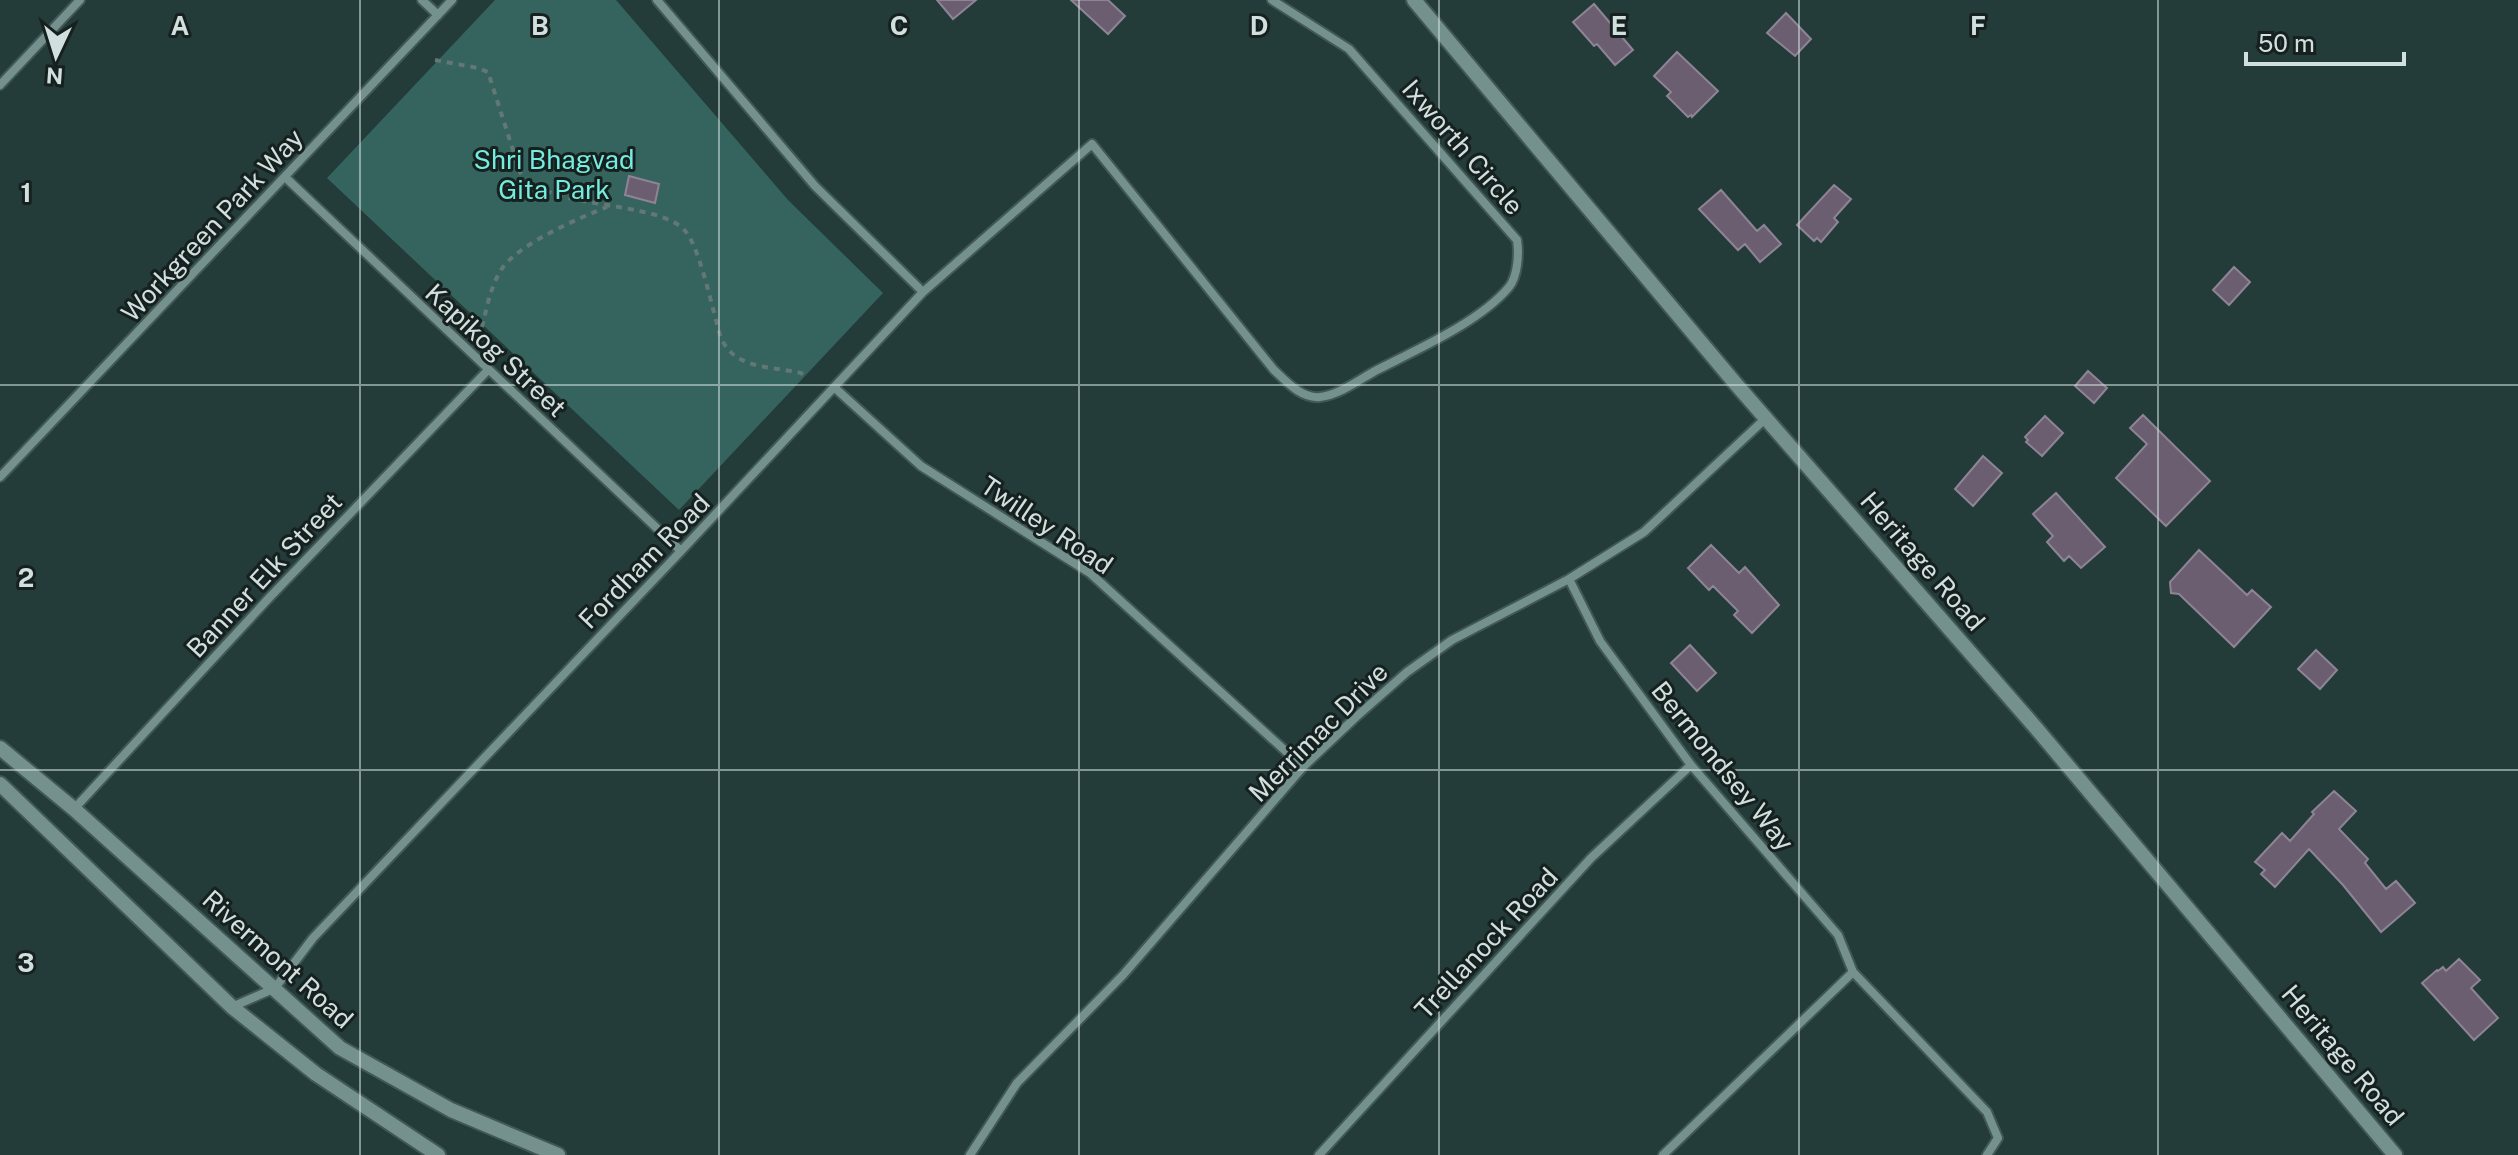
<svg xmlns="http://www.w3.org/2000/svg" width="2518" height="1155" viewBox="0 0 2518 1155" font-family="'Public Sans',sans-serif">
<rect width="100%" height="100%" fill="#233c39"/>
<path fill="#35645f" d="M495 0H616L788 200 883 293 679 510 327 178Z"/>
<path fill="#6a5e70" stroke="#8f8396" stroke-width="2" d="M937 0H976L953 19Z
M1071 0H1108L1125 16 1108 34Z
M1594 4 1633 50 1615 65 1597 44 1594 46 1573 22Z
M1786 13 1811 39 1795 56 1767 33Z
M1677 52 1718 91 1692 117 1691 115 1688 117 1667 96 1671 92 1654 76Z
M629 176 659 184 655 203 625 195Z
M1834 185 1851 199 1834 218 1838 222 1821 242 1817 238 1814 241 1797 225Z
M1721 190 1757 231 1764 225 1781 244 1760 262 1745 244 1738 250 1699 209Z
M2234 267 2250 282 2229 305 2213 290Z
M2088 371 2107 388 2094 403 2075 386Z
M2143 415 2210 481 2166 526 2116 478 2147 444 2130 428Z
M2045 416 2063 433 2042 456 2026 442 2028 440 2025 437Z
M1983 456 2002 473 1973 506 1955 489Z
M2056 493 2105 547 2081 568 2069 556 2064 561 2047 542 2053 536 2033 514Z
M1711 545 1739 573 1745 567 1779 605 1752 633 1734 615 1738 611 1713 586 1709 590 1688 568Z
M2199 550 2247 595 2252 590 2271 607 2234 647 2179 594 2171 593 2170 582Z
M1690 645 1716 673 1697 691 1671 663Z
M2316 650 2337 670 2320 689 2298 669Z
M2334 791 2356 811 2339 829 2368 859 2365 863 2386 889 2396 881 2415 903 2381 932 2343 885 2309 849 2275 887 2261 874 2265 870 2255 862 2282 833 2290 841 2314 814 2312 812Z
M2459 959 2480 980 2471 988 2498 1018 2474 1040 2422 983 2437 970 2438 971 2443 967 2446 971Z"/>
<g fill="none" stroke-linecap="round" stroke-linejoin="round">
<g stroke="#415856" stroke-width="12">
<path id="minor" d="M422 0 438 15
M657 0 815 186 923 292
M0 85 80 0
M285 177 681 551
M835 388 921 466 1090 573 1303 767
M0 477 452 0
M1569 579 1600 641 1691 765 1838 935 1853 972
M74 809 269 598 487 371
M232 1007 275 988 313 938 681 551 923 292 1092 144 1274 370C1286 381 1301 399 1320 397 1339 395 1359 380 1375 371 1416 350 1480 322 1509 287 1518 276 1519 253 1517 240L1349 49 1272 0
M970 1155 1017 1083 1123 975 1303 767 1357 716 1407 672 1452 640 1569 579 1644 532 1766 418
M1319 1155 1591 858 1691 765
M1663 1155 1853 972 1987 1112 1998 1138 1987 1155"/>
</g>
<g stroke="#415856" stroke-width="18">
<path id="tertiary" d="M1414 0 1735 383 2036 728 2395 1155
M0 748 74 809 340 1048 451 1110 558 1155
M0 784 232 1007 316 1074 438 1155"/>
</g>
<path stroke="#637875" stroke-width="4" stroke-dasharray="6 6" stroke-linecap="butt" d="M435 60 478 68 488 72 520 172C543 211 661 199 686 232 701 251 713 313 721 338 735 370 772 366 801 373L807 378
M482 327C487 307 491 284 503 267 521 243 579 218 607 207"/>
<use href="#minor" stroke="#75918d" stroke-width="8"/>
<use href="#tertiary" stroke="#75918d" stroke-width="14"/>
</g>
<path fill="none" stroke="#d1e0de" stroke-width="2" stroke-opacity="0.55" d="M360 0V1155M719 0V1155M1079 0V1155M1439 0V1155M1799 0V1155M2158 0V1155M0 385H2518M0 770H2518"/>
<g text-anchor="middle" dominant-baseline="central" stroke-width="6" stroke-linejoin="round" paint-order="stroke">
<g font-size="26" fill="#d1e0de" stroke="#16211f">
<text transform="translate(1463 147) rotate(49)">Ixworth Circle</text>
<text transform="translate(212 225) rotate(-47)">Workgreen Park Way</text>
<text transform="translate(496 350) rotate(43)">Kapikog Street</text>
<text transform="translate(1047 525) rotate(34)">Twilley Road</text>
<text transform="translate(644 561) rotate(-46)">Fordham Road</text>
<text transform="translate(1923 561) rotate(49)">Heritage Road</text>
<text transform="translate(264 575) rotate(-47)">Banner Elk Street</text>
<text transform="translate(1318 732) rotate(-45)">Merrimac Drive</text>
<text transform="translate(1723 766) rotate(51)">Bermondsey Way</text>
<text transform="translate(1486 943) rotate(-47)">Trellanock Road</text>
<text transform="translate(278 959) rotate(42)">Rivermont Road</text>
<text transform="translate(2343 1055) rotate(50)">Heritage Road</text>
</g>
<g font-size="26" fill="#76ebdf" stroke="#16211f">
<text x="554" y="159">Shri Bhagvad<tspan x="554" dy="30">Gita Park</tspan></text>
</g>
</g>
<g font-size="26" text-anchor="middle" font-weight="bold" fill="#d1e0de" stroke="#16211f" stroke-width="6" stroke-linejoin="round" paint-order="stroke">
<text x="180" y="35">A</text>
<text x="540" y="35">B</text>
<text x="899" y="35">C</text>
<text x="1259" y="35">D</text>
<text x="1619" y="35">E</text>
<text x="1978" y="35">F</text>
<text x="26" y="202">1</text>
<text x="26" y="587">2</text>
<text x="26" y="972">3</text>
</g>
<g transform="translate(56 56) rotate(184)" stroke="#16211f" stroke-width="6" paint-order="stroke">
<path d="M0-6L14 30L0 20L-14 30Z" fill="#d1e0de"/>
<text y="-12" font-size="22" font-weight="bold" text-anchor="middle" fill="#d1e0de">N</text>
</g>
<path d="M2246 52v12h158v-12" fill="none" stroke="#d1e0de" stroke-width="4"/>
<text x="2258" y="52" font-size="24" fill="#d1e0de" stroke="#16211f" stroke-width="6" paint-order="stroke">50 m</text>
</svg>
